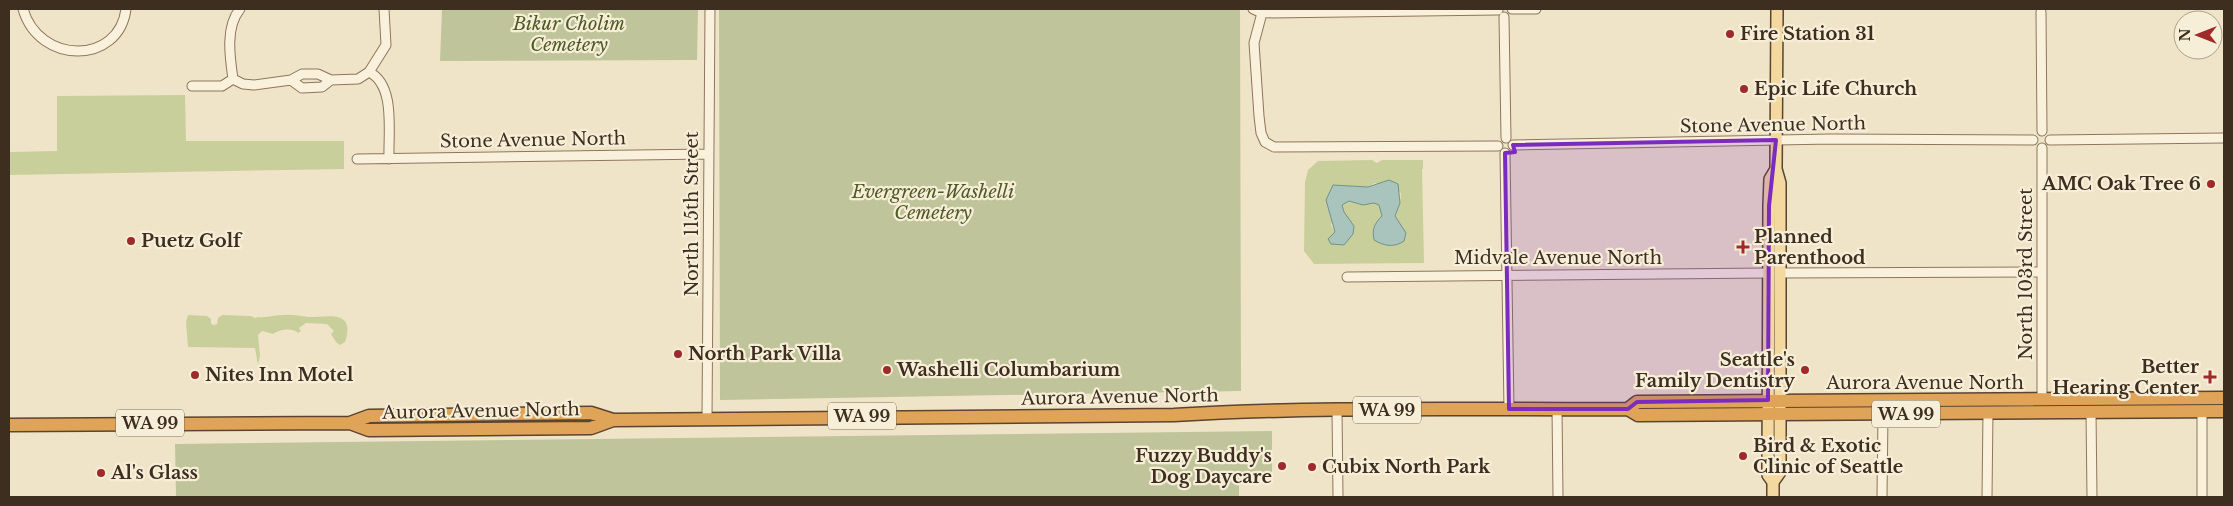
<svg xmlns="http://www.w3.org/2000/svg" width="2233" height="506" viewBox="0 0 2233 506" font-family="'Libre Baskerville',serif">
<rect width="100%" height="100%" fill="#f0e4c8"/>
<path fill="#c9cf9b" fill-rule="evenodd" d="M185 95 186 141H344V169L9 175V152L57 151V96Z
M1372 160 1377 163 1382 160H1423V169H1422L1424 263 1314 264 1304 251 1305 182 1308 170 1318 161ZM1375 183 1401 193 1400 203 1395 216 1400 225 1383 245 1375 224 1382 216 1379 204 1374 203 1363 205 1349 201 1342 204 1344 212 1331 244 1335 232 1331 225 1344 186 1368 187Z
M188 315 207 316 211 319V324L214 325 217 324 218 318 222 315 251 316 255 318 258 317C266 318 276 315 284 315 292 314 300 316 308 317 328 317 356 309 345 342L340 345 336 342 331 334 334 331 327 324 306 323 299 328 301 331 298 333C291 327 279 330 273 334L262 331 258 335 260 356 258 365 255 348 188 347 186 322Z"/>
<path fill="#bfc49a" d="M442 9H698L697 60 440 61Z
M719 9H1240L1241 391 720 400Z
M1272 431V476L1239 478V497H176L175 444Z"/>
<path fill="#a9c4bc" stroke="#6f938a" d="M1389 180 1398 184 1400 203 1395 216 1406 233 1404 241C1394 248 1384 246 1374 240 1372 229 1374 224 1382 216L1379 205 1374 203 1363 205 1349 201 1342 205 1344 212 1354 226 1353 234 1344 245 1331 244 1328 239 1335 232 1326 200 1333 185 1368 187Z"/>
<g fill="none" stroke-linecap="round" stroke-linejoin="round">
<g stroke="#8d765c" stroke-width="11">
<path id="minor" d="M23 9C39 65 119 65 126 9
M1253 9 1262 13 1498 10
M1512 9H1536
M2041 12 2042 131
M1262 13 1254 43 1259 116 1261 133 1265 142 1274 147 1498 146
M1504 17 1506 138
M369 72C396 85 388 133 389 159
M233 79 243 84 254 85 291 80 302 74H318L331 80 358 79 369 72 386 45 384 9
M233 79C230 58 225 27 240 9
M291 80 302 88 322 87 331 80
M192 86H222L233 79
M2050 140 2224 138
M1513 145 1831 139 2033 140
M2042 148V400
M1505 153 1509 409
M357 159 709 154
M1780 273 2042 272
M1347 277 1769 273
M1557 409 1558 497
M1337 410 1338 497
M2202 411V497
M2091 412 2092 497
M707 419 710 9
M1882 497 1883 414
M1987 497 1988 412"/>
</g>
<g stroke="#5b4430" stroke-width="14">
<path id="major" d="M1773 482 1768 475 1769 206 1770 179 1776 169
M1773 497V482L1780 472V183L1776 169 1777 9"/>
</g>
<g stroke="#5b4430" stroke-width="15">
<path id="highway" d="M1628 409 1637 402 2224 398
M350 423 369 430 591 428 613 420 1174 415C1325 406 1477 410 1628 409L1638 415 2224 411
M9 425 350 423 369 416 591 413 613 420"/>
</g>
<use href="#minor" stroke="#faf1dc" stroke-width="9"/>
<use href="#major" stroke="#f3d9a0" stroke-width="11"/>
<use href="#highway" stroke="#e0a458" stroke-width="12"/>
</g>
<path fill="#7b2cbf" fill-opacity="0.2" stroke="#7b2cbf" stroke-width="4" stroke-linejoin="round" d="M1776 140 1769 206 1768 400 1637 402 1628 409H1509L1505 153 1515 152 1513 145Z"/>
<g fill="#9e2a2b" stroke="#f7eed8" stroke-width="2">
<circle cx="1730" cy="34" r="5"/>
<circle cx="1744" cy="89" r="5"/>
<circle cx="2211" cy="184" r="5"/>
<circle cx="131" cy="241" r="5"/>
<path d="M1740.5 239.5h5v5h5v5h-5v5h-5v-5h-5v-5h5z"/>
<circle cx="678" cy="354" r="5"/>
<circle cx="887" cy="370" r="5"/>
<circle cx="1805" cy="370" r="5"/>
<circle cx="195" cy="375" r="5"/>
<path d="M2207.5 369.5h5v5h5v5h-5v5h-5v-5h-5v-5h5z"/>
<circle cx="1743" cy="456" r="5"/>
<circle cx="1282" cy="466" r="5"/>
<circle cx="1312" cy="467" r="5"/>
<circle cx="101" cy="473" r="5"/>
</g>
<g text-anchor="middle" dominant-baseline="central" stroke-width="4.5" stroke-linejoin="round" paint-order="stroke">
<g fill="#f7eed8" stroke="#756857" stroke-width="1">
<rect x="1353" y="396.5" width="68" height="27" rx="4"/>
<rect x="1872" y="400.5" width="68" height="27" rx="4"/>
<rect x="828" y="402.5" width="68" height="27" rx="4"/>
<rect x="116" y="409.5" width="68" height="27" rx="4"/>
</g>
<g font-size="16" font-weight="bold" fill="#3d2e20">
<text x="1387" y="410">WA 99</text>
<text x="1906" y="414">WA 99</text>
<text x="862" y="416">WA 99</text>
<text x="150" y="423">WA 99</text>
</g>
<g font-size="18" font-style="italic" fill="#4d5a26" stroke="#f7eed8">
<text x="569" y="24">Bikur Cholim<tspan x="569" dy="21">Cemetery</tspan></text>
<text x="933" y="192">Evergreen-Washelli<tspan x="933" dy="21">Cemetery</tspan></text>
</g>
<g font-size="18" font-weight="bold" fill="#3d2e20" stroke="#f7eed8" text-anchor="start">
<text x="1740" y="34">Fire Station 31</text>
<text x="1754" y="89">Epic Life Church</text>
<text x="2201" y="184" text-anchor="end">AMC Oak Tree 6</text>
<text x="1754" y="237">Planned<tspan x="1754" dy="21">Parenthood</tspan></text>
<text x="141" y="241">Puetz Golf</text>
<text x="688" y="354">North Park Villa</text>
<text x="1795" y="360" text-anchor="end">Seattle's<tspan x="1795" dy="21">Family Dentistry</tspan></text>
<text x="2199" y="367" text-anchor="end">Better<tspan x="2199" dy="21">Hearing Center</tspan></text>
<text x="897" y="370">Washelli Columbarium</text>
<text x="205" y="375">Nites Inn Motel</text>
<text x="1753" y="446">Bird &amp; Exotic<tspan x="1753" dy="21">Clinic of Seattle</tspan></text>
<text x="1272" y="456" text-anchor="end">Fuzzy Buddy's<tspan x="1272" dy="21">Dog Daycare</tspan></text>
<text x="1322" y="467">Cubix North Park</text>
<text x="111" y="473">Al's Glass</text>
</g>
<g font-size="18" fill="#3d2e20" stroke="#f7eed8">
<text transform="translate(1773 125) rotate(-1)">Stone Avenue North</text>
<text transform="translate(533 140) rotate(-1)">Stone Avenue North</text>
<text transform="translate(692 214) rotate(-90)">North 115th Street</text>
<text x="1558" y="258">Midvale Avenue North</text>
<text transform="translate(2026 274) rotate(-90)">North 103rd Street</text>
<text x="1925" y="383">Aurora Avenue North</text>
<text transform="translate(1120 397) rotate(-1)">Aurora Avenue North</text>
<text transform="translate(481 411) rotate(-1)">Aurora Avenue North</text>
</g>
</g>
<rect width="2233" height="506" fill="none" stroke="#3d2e20" stroke-width="20"/>
<g transform="translate(2198 35) rotate(270)"><circle r="24" fill="#f7eed8" stroke="#ada18e"/>
<path d="M0-4L9 19L0 12L-9 19Z" fill="#9e2a2b"/>
<text y="-8" font-size="14" font-weight="bold" text-anchor="middle" fill="#3d2e20">N</text>
</g>
</svg>
